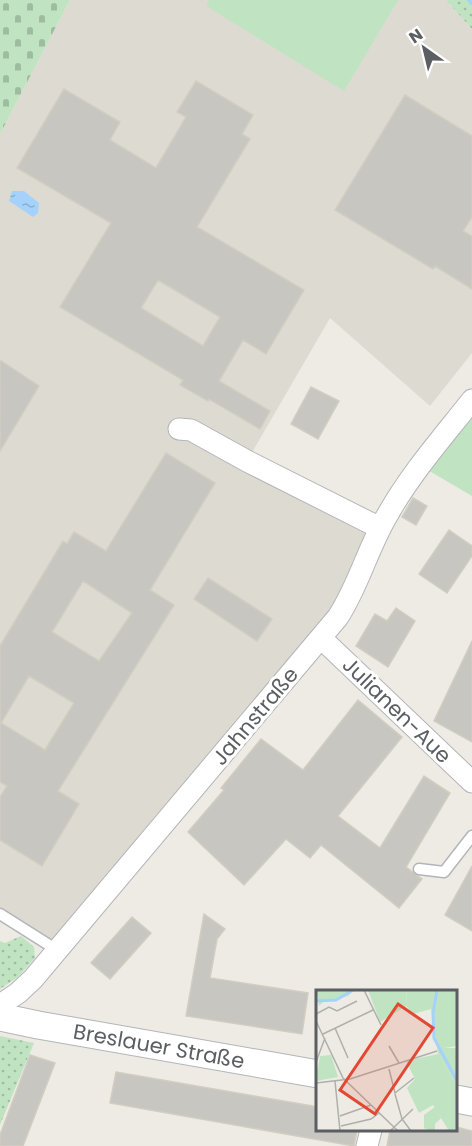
<svg xmlns="http://www.w3.org/2000/svg" width="472" height="1146" viewBox="0 0 472 1146" font-family="Poppins,sans-serif">
<defs>
<pattern id="grass-dots" width="8" height="8" patternUnits="userSpaceOnUse" patternTransform="scale(1.5)"><rect width="8" height="8" fill="#c0e4c1"/><path d="M2 2h.1M6 6h.1" fill="none" stroke="#9fbca0" stroke-width="1.8" stroke-linecap="round"/></pattern>
<pattern id="cemetery-stones" width="16" height="16" patternUnits="userSpaceOnUse" patternTransform="scale(1.5)"><rect width="16" height="16" fill="#c0e4c1"/><path d="M2 7V4a2 2 0 0 1 4 0v3zM10 15v-3a2 2 0 0 1 4 0v3z" fill="#9fbca0"/></pattern>
<pattern id="water-ripples" width="26" height="14" patternUnits="userSpaceOnUse" patternTransform="scale(1.5)"><rect width="26" height="14" fill="#a5d2fb"/><path d="M2 4q2-2 4 0t4 0M15 11q2-2 4 0t4 0" fill="none" stroke="#89aecf"/></pattern>
</defs>
<rect width="100%" height="100%" fill="#edebe3"/>
<path fill="#dddad1" d="M70 0H446L472 29V353L430 406 330 318 247 461 380 528 358 583 57 950 0 914V134Z"/>
<path fill="url(#grass-dots)" d="M446 0H472V29Z
M21 936 34 947 35 958 18 977 0 989V941L5 943Z
M0 1036 34 1043 0 1125Z"/>
<path fill="url(#cemetery-stones)" d="M0 0H70L0 134Z"/>
<path fill="#c0e4c1" d="M209 0H398L344 91 206 6Z
M472 413V496L426 469Z"/>
<path fill="url(#water-ripples)" d="M12 191H24L39 203 38 213 33 217 9 201Z"/>
<g fill="none" stroke-linecap="round" stroke-linejoin="round">
<path stroke="#a5d2fb" stroke-width="6" d="M470 0 472 2"/>
</g>
<path fill="#c8c6c0" stroke="#d2cdc1" stroke-width="1.5" fill-rule="evenodd" d="M196 81 253 115 242 134 250 139 197 227 304 290 266 354 243 340 219 381 270 411 260 429 209 399 208 401 180 385 183 380 60 307 111 223 17 168 64 89 120 122 110 140 156 168 186 117 177 112ZM158 280 220 317 203 346 141 308Z
M405 95 472 136V217L463 231 472 236V289L435 266 433 269 335 210Z
M0 360 39 386 0 451Z
M311 387 339 401 318 439 291 424Z
M166 453 215 483 150 590 174 605 58 791 79 804 42 866 0 840V797L7 786 0 782V646L63 541 67 544 74 532 106 551ZM83 581 132 613 99 661 52 632ZM29 676 74 703 45 750 1 723Z
M413 498 427 506 416 525 402 517Z
M449 530 472 546V556L447 593 419 574Z
M208 578 272 619 257 641 194 599Z
M396 608 415 621 388 667 356 646 375 614 387 621Z
M472 641V742L434 721Z
M358 700 402 737 338 816 380 848 424 776 450 793 406 867 422 879 399 908 321 845 310 858 286 839 244 885 188 832 224 790 221 788 261 739 303 770Z
M472 866V931L445 915Z
M204 914 225 929 217 939 210 978 308 993 302 1034 186 1016Z
M132 917 151 933 110 979 91 963Z
M30 1055 55 1063 23 1146H0V1135Z
M116 1072 318 1107V1130H357L354 1146 110 1103Z
M456 1127 472 1131V1146H387L390 1130H456Z"/>
<g fill="none" stroke-linecap="round" stroke-linejoin="round">
<g stroke="#b3b5ba" stroke-width="13">
<path id="service" d="M419 869 444 872 472 836
M0 914 57 950"/>
</g>
<g stroke="#b3b5ba" stroke-width="23">
<path id="minor" d="M179 429 191 430 247 461 380 528
M321 638 472 782
M0 1005 18 993 33 979 338 617C359 585 368 547 388 514 411 473 443 437 472 400
M367 1146 371 1130"/>
</g>
<g stroke="#b3b5ba" stroke-width="29">
<path id="tertiary" d="M0 1017 38 1025 318 1074
M456 1099 472 1102"/>
</g>
<use href="#service" stroke="#fff" stroke-width="10"/>
<use href="#minor" stroke="#fff" stroke-width="21"/>
<use href="#tertiary" stroke="#fff" stroke-width="27"/>
</g>
<g text-anchor="middle" dominant-baseline="central" stroke-width="6" stroke-linejoin="round" paint-order="stroke">
<g font-size="21" fill="#5b5e63" stroke="#fff">
<text transform="translate(397 710) rotate(44)">Julianen-Aue</text>
<text transform="translate(255 716) rotate(-50)">Jahnstraße</text>
<text transform="translate(159 1046) rotate(10)">Breslauer Straße</text>
</g>
</g>
<g transform="translate(316 990)">
<rect width="141" height="141" fill="#edebe3"/>
<path d="M0 0H38L32 6 8 11 3 16ZM91 0H141V56L128 58H141V95L122 64 115 19 97 24 90 16Z" fill="#c0e4c1"/>
<path d="M119 117 125 128 119 134V141H114L108 138V125Z" fill="#c0e4c1"/>
<path d="M52 0H91L90 16 64 32Z" fill="#c0e4c1"/>
<path d="M15 65 22 87 0 91 4 66Z" fill="#c0e4c1"/>
<path d="M122 64 141 95V141H133L117 115 103 123 91 98 99 89 90 71Z" fill="#c0e4c1"/>
<path fill="none" stroke="#a5d2fb" stroke-width="3" d="M121 0 117 23 118 48 141 91M0 11 20 10 37 0"/>
<path fill="none" stroke="#afafac" stroke-width="1.5" d="M48 0 65 35M0 24 13 17 21 21 41 11M0 31 27 88 82 141M19 38 32 68M7 44 57 20M73 56 83 73M0 72 9 48M73 79 79 103 98 88M19 91 24 141M0 93 34 89 121 61M79 104 86 129 95 141M24 126 55 115M25 136 55 129 63 123M74 141 97 119"/>
<path fill="#e24834" fill-opacity="0.15" stroke="#e24834" stroke-width="3" d="M82 14 117 38 59 124 24 100Z"/>
<rect width="141" height="141" fill="none" stroke="#5b5e63" stroke-width="3"/>
</g>
<g transform="translate(424 48) rotate(326)" stroke="#ffffff" stroke-width="4.5" paint-order="stroke">
<path d="M0-4.5L10 22L0 15L-10 22Z" fill="#5b5e63"/>
<text y="-9" font-size="16" font-weight="bold" text-anchor="middle" fill="#5b5e63">N</text>
</g>
</svg>
